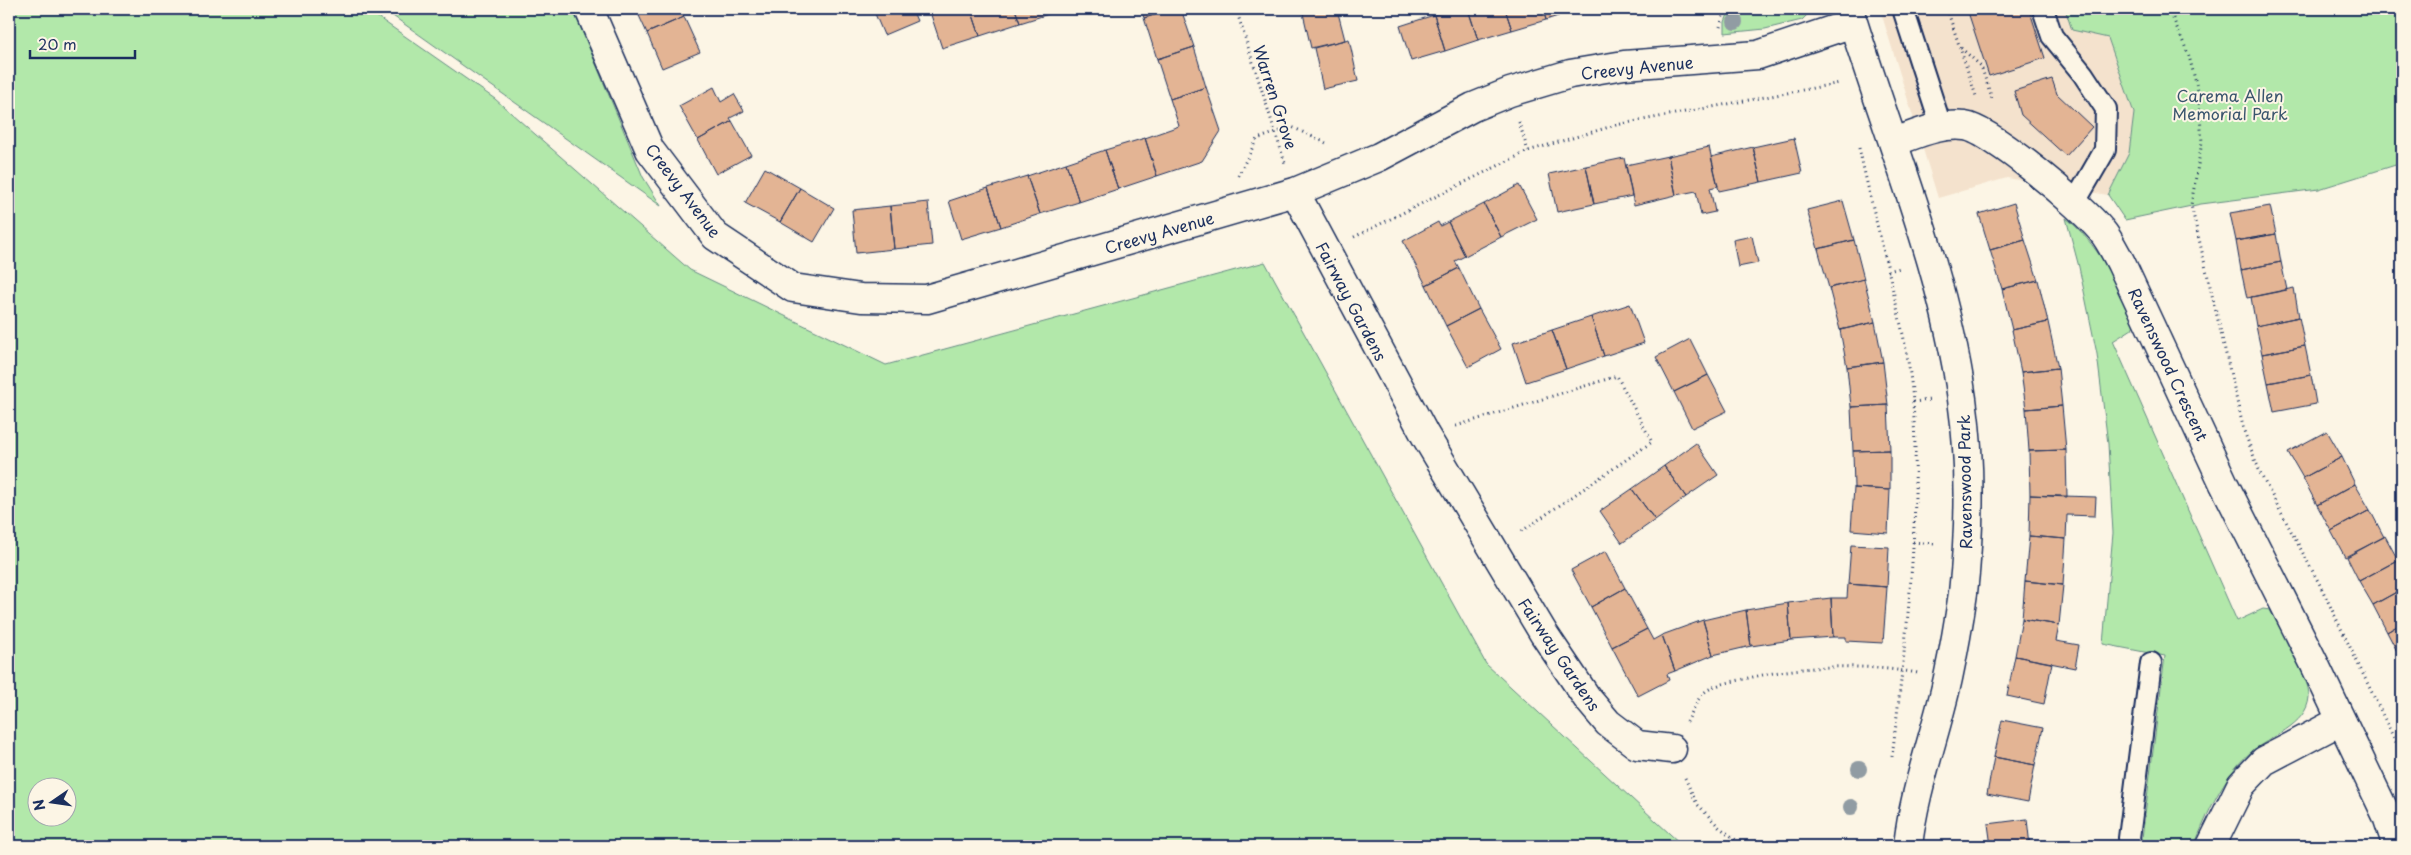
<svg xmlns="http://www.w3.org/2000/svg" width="2411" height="855" viewBox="0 0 2411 855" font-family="'Playpen Sans',sans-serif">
<rect width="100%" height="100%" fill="#fcf5e5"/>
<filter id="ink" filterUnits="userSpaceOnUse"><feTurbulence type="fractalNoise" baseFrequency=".02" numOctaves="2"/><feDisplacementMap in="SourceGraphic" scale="10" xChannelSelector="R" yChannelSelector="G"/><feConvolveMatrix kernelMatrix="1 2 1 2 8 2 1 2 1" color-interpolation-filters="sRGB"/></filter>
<g filter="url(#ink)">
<path fill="#f4e2cd" d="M1880 9H2065L2072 30 2108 38 2134 113 2129 153 2108 195 2007 178 1938 198Z"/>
<path fill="#b2e8aa" stroke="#668c84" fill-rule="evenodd" d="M9 9H366L495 99 690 270 886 365 1265 262 1486 664 1683 846H9ZM38 788H68V818H38Z
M383 9H573L643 177 661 206Z
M1730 9H1813L1802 20 1765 29 1725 33V22Z
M2065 9H2402V163L2319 189 2201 204 2125 220 2108 195 2129 153 2134 113 2108 38 2072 30Z
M2066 218C2094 239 2121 288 2136 319L2132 329 2113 341 2237 621 2263 609 2270 610C2280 629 2310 677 2309 697 2307 726 2268 737 2250 753 2222 777 2208 813 2194 846H2141L2165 656 2103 644 2113 533 2108 444 2097 354 2079 267Z"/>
<path fill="#e3b494" stroke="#1b2f5e" d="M636 9H681L684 17 647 33Z
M873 9H912L917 21 884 35Z
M942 9H971L980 36 942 48 930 12Z
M971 9H1015L1020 23 980 36Z
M1015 9H1061V10L1020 23Z
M1141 9H1174L1144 18Z
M1174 9H1181L1194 47 1157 59 1144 18Z
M1302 9H1337L1345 40 1311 48Z
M1454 9H1468L1478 40 1445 51 1434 15Z
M1468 9H1505L1512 30 1478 40Z
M1505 9H1543L1546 20 1512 30Z
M1543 9H1579L1546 20Z
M1967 9H2029L2045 58 1989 76Z
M1434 15 1445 51 1411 61 1400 26Z
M684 17 700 52 662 68 647 33Z
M1349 39 1358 81 1323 89 1314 48Z
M1194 47 1206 87 1170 99 1157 59Z
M2052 79 2057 94 2092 127 2066 156 2021 115 2014 91Z
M714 87 721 102 734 94 744 111 730 118 732 121 698 140 679 106Z
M1206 87 1221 131 1202 161 1157 176 1145 138 1179 126 1170 99Z
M732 121 751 155 716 174 698 140Z
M1145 138 1157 176 1118 189 1105 150Z
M1794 138 1802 173 1761 182 1753 147Z
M1709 147 1718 186 1710 188 1715 212 1701 215 1696 191 1676 195 1668 156Z
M1753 147 1761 182 1719 191 1711 157Z
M1105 150 1118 189 1079 202 1066 163Z
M1668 156 1676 195 1634 205 1626 165Z
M1624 158 1632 196 1594 204 1586 166Z
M1066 163 1079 202 1040 214 1027 176Z
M1586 166 1594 204 1557 212 1549 174Z
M765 168 800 188 780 222 745 203Z
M1027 176 1040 214 1001 227 988 188Z
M1519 185 1537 219 1501 237 1484 204Z
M800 188 834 208 814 242 780 222Z
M988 188 1001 227 961 239 949 201Z
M1843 201 1854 240 1818 249 1807 210Z
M928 202 932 245 894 249 890 206Z
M2014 203 2025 240 1990 250 1979 214Z
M1484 204 1501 237 1465 256 1448 222Z
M890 206 894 249 856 253 852 210Z
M2270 206 2276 234 2236 241 2230 213Z
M1438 222 1440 226 1448 222 1465 256 1455 261 1459 268 1426 285 1403 241Z
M2276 234 2281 262 2241 270 2236 241Z
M1752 236 1758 263 1738 267 1733 240Z
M1854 240 1864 279 1829 288 1818 249Z
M2025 240 2038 280 2002 289 1990 250Z
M2281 262 2287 290 2247 298 2241 270Z
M1459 268 1479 309 1446 326 1426 285Z
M1864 279 1875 322 1840 330 1829 288Z
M2038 280 2048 322 2012 330 2002 289Z
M2294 288 2299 317 2256 326 2251 297Z
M1630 304 1644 343 1604 356 1591 317Z
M1479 309 1501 349 1468 367 1446 326Z
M1591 317 1604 356 1566 369 1552 330Z
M2299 317 2305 346 2262 354 2256 326Z
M1875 322 1883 362 1847 367 1840 330Z
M2048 322 2058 368 2021 372 2012 330Z
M1552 330 1566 369 1526 382 1513 343Z
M1690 339 1708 375 1674 392 1656 357Z
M2305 346 2311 375 2268 383 2262 354Z
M1883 362 1888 405 1851 407 1847 367Z
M2058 368 2062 406 2026 409 2021 372Z
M1708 375 1727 411 1692 428 1674 392Z
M2311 375 2316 404 2274 412 2268 383Z
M1888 405 1890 450 1853 451 1851 407Z
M2062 406 2066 450 2029 451 2026 409Z
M2327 431 2342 457 2303 478 2288 452Z
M1696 443 1718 475 1686 497 1664 466Z
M1890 450V490L1854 488 1853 451Z
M2066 450 2067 497 2030 495 2029 451Z
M2342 457 2355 484 2317 505 2303 478Z
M1664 466 1686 497 1655 520 1632 489Z
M2355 484 2370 510 2331 531 2317 505Z
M1854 488 1890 490 1888 533 1851 530Z
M1632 489 1655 520 1622 543 1600 511Z
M2030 495 2096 497 2095 516 2067 515 2066 539 2029 536Z
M2370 510 2384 537 2345 557 2331 531Z
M2029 536 2066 539 2063 585 2025 581Z
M2385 536 2398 560 2359 581 2347 557Z
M1851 545 1889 547 1887 587 1848 584Z
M1606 551 1625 588 1591 607 1571 570Z
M2398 560 2402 568V589L2373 605 2359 581Z
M2025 581 2063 585 2059 625 2022 619Z
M1848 584 1887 587 1883 643 1846 641V637H1833L1831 598H1847Z
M1625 588 1647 629 1612 647 1591 607Z
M2402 589V623L2387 632 2373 605Z
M1831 598 1833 637 1791 640 1788 603Z
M1788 603 1791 640 1751 646 1746 610Z
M1746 610 1751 646 1713 655 1703 620Z
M2022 619 2059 625 2056 641 2079 645 2075 668 2015 656Z
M1703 620 1713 655 1675 671 1662 635Z
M2402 623V658L2401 659 2387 632Z
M1647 629 1653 640 1662 635 1675 671 1667 674 1669 680 1638 696 1612 647Z
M2015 656 2052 663 2044 704 2007 696Z
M2002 720 2043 728 2035 765 1994 757Z
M1994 757 2035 765 2028 802 1987 794Z
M2027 819 2030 846H1991L1988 824Z"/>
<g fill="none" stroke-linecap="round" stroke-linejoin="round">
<g stroke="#1b2f5e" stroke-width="24">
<path id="service" d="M1903 9 1941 126
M2043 9 2052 36 2083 74 2106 109 2105 150 2075 202
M2131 846 2129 838 2151 663"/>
</g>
<g stroke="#1b2f5e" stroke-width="31">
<path id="minor" d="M589 9 650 150 715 236 793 288 861 298 927 299 1295 192 1379 157 1473 107 1510 92 1570 74 1624 65 1758 55 1853 23
M1849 9C1888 138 1943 264 1962 399 1971 462 1970 529 1963 593 1959 621 1954 650 1948 678 1936 734 1914 789 1908 846
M1894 142C1917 134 1940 123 1965 126 1992 130 2082 207 2101 230 2109 239 2115 252 2121 263L2224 484 2314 663 2387 816 2397 846
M1295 192 1425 435 1544 634 1587 698 1608 723 1637 745 1672 749
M2211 846 2241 785 2264 761 2340 721"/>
</g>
<path stroke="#1b2f5e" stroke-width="3" stroke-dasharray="1 4" stroke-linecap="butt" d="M1236 9 1285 163
M1947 9 1976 96
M2169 9 2189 56 2198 91 2202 142 2191 205 2244 431 2261 475 2320 585 2402 755
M1720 27 1725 9
M1961 48 1981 66 1993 102
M1519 122 1528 151
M1859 148C1868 188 1878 229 1888 269 1898 313 1910 357 1913 403 1921 521 1906 640 1892 757
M1238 176 1257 139 1292 127 1326 143
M1354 237 1528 151 1616 125 1840 83
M1888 271 1900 268
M1913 402 1930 400
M1456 426 1617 376 1652 442 1519 533
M1913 542 1935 544
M1687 722C1692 713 1697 698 1705 692 1715 684 1732 682 1744 679 1804 665 1857 663 1918 673
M1685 778 1697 804 1719 827 1744 846"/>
<use href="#service" stroke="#fcf5e5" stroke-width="20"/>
<use href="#minor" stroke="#fcf5e5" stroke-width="28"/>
</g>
<g fill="#919ca3">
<circle cx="1735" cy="22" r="8"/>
<circle cx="1859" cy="769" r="8"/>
<circle cx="1851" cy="807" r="8"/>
</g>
</g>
<g text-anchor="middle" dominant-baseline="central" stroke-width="4" stroke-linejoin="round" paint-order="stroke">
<g font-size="16" fill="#1b2f5e" stroke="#fcf5e5">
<text transform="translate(1637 67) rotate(-6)">Creevy Avenue</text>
<text transform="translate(1276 97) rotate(72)">Warren Grove</text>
<text transform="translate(684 190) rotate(53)">Creevy Avenue</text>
<text transform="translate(1159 232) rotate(-16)">Creevy Avenue</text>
<text transform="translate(1352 301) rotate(62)">Fairway Gardens</text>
<text transform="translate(2169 364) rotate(65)">Ravenswood Crescent</text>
<text transform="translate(1964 482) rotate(-91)">Ravenswood Park</text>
<text transform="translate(1560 654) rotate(56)">Fairway Gardens</text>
</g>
<g font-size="16" fill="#39546d" stroke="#fcf5e5">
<text x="2230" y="95">Carema Allen<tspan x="2230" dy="18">Memorial Park</tspan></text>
</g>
</g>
<rect width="2411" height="855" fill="none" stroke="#fcf5e5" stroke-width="30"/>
<rect x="15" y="15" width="2381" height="825" fill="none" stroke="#1b2f5e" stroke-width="2" filter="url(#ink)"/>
<g transform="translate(52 802) rotate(257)"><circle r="24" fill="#fcf5e5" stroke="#a2a6af"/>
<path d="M0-4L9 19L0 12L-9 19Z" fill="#1b2f5e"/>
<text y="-8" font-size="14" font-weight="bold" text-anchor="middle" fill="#1b2f5e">N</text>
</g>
<path d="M30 50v8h105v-8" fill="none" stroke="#1b2f5e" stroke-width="2.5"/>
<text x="38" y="50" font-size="15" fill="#1b2f5e" stroke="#fcf5e5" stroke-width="4" paint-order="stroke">20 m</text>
</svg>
